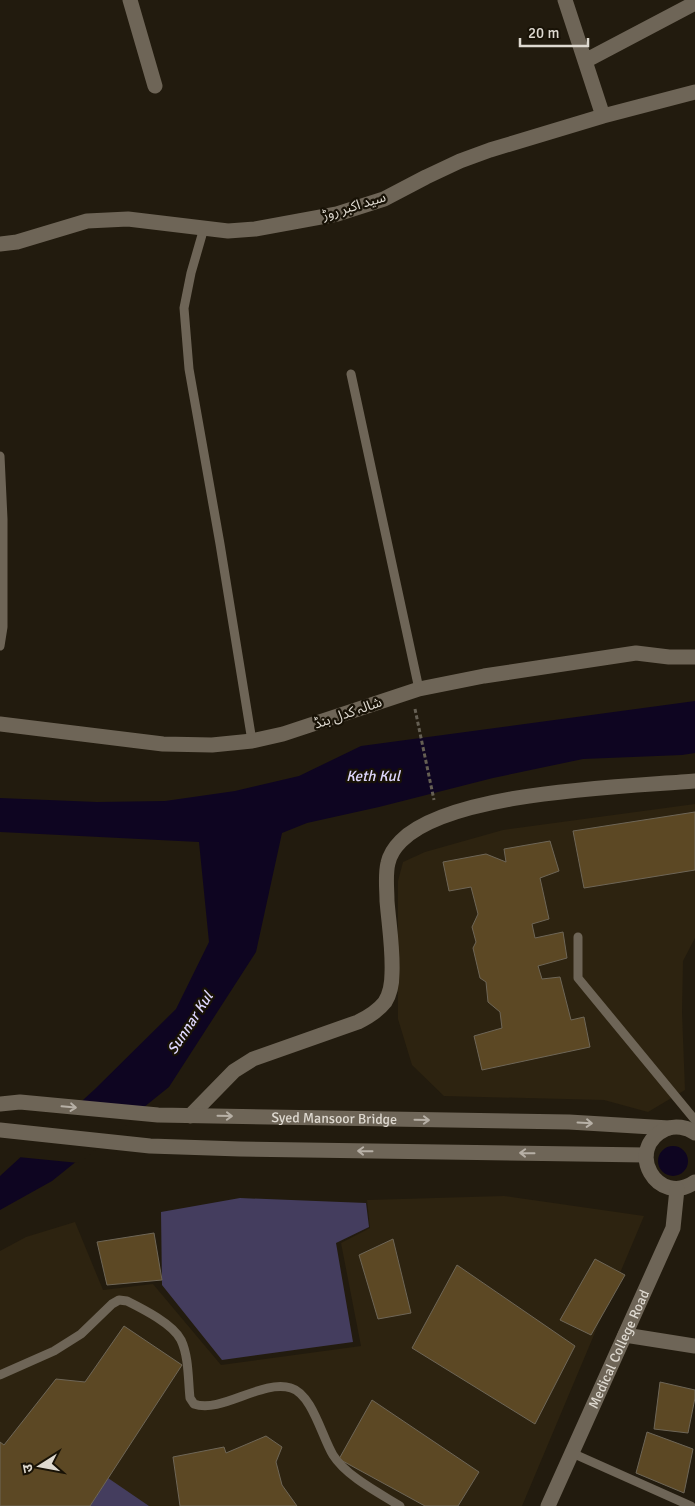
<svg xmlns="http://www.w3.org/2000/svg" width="695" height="1506" viewBox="0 0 695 1506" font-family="Signika,'Noto Sans Arabic','Noto Sans Devanagari',sans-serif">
<rect width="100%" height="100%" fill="#221b0e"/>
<path fill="#2d2310" d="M695 804V938L683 961 682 1012 685 1090 648 1112 604 1100 444 1096 412 1065 398 1019V881L403 862 425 852 503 830Z
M504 1196 644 1216 522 1506H0V1251L26 1237 75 1222 103 1290 153 1284 221 1365 361 1346 341 1243 370 1228 367 1200Z"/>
<path fill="#443d5e" d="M240 1198 366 1203 369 1227 336 1243 353 1342 222 1360 162 1285 161 1212Z
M108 1478 149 1506H90Z"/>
<path fill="#0e0521" d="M695 701V753L682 755 583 759 493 778 379 807 307 823 282 833 256 952 169 1087 52 1181 0 1210V1176L95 1089 176 1009 209 942 199 842 0 832V798L97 802 165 801 235 791 299 776 361 746Z
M658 1161a15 15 0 1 1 30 0a15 15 0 1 1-30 0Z"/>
<path fill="#221b0e" d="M78 1102 146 1109 79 1163 18 1157Z"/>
<path fill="#5c4824" stroke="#6e6657" d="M695 812V870L584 888 573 831Z
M550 841 559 871 540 878 549 919 532 924 535 938 563 932 567 958 538 966 542 979 560 977 571 1020 584 1017 590 1047 482 1070 474 1036 502 1028 500 1012 488 1002 486 982 480 978 473 948 476 942 472 927 478 914 471 887 449 891 443 862 486 854 506 862 504 849Z
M154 1233 162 1280 107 1285 97 1242Z
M393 1239 411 1313 378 1319 359 1255Z
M595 1259 625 1275 591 1335 560 1320Z
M457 1265 575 1346 535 1424 412 1348Z
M124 1326 182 1365 90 1506H0V1442L4 1445 56 1379 85 1382Z
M660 1382 695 1390V1398L688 1433 654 1429Z
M372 1400 479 1472 458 1506H425L339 1459Z
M647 1432 693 1449 684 1493 636 1473Z
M266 1436 282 1447 276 1462 282 1485 297 1506H180L173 1457 224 1447 226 1453Z"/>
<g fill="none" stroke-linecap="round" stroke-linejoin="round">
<path stroke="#655f53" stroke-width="3" stroke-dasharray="4 2.5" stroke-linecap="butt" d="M415 709 434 800"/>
<path stroke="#6e6557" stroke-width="9" d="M204 228 191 273 184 308 189 369 220 544 252 741
M351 374 419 689
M0 456 3 519V627L0 646
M578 937V978L695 1120
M0 1375 54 1351 81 1334 112 1304 119 1300 127 1301C143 1309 173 1324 181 1340 189 1357 188 1380 190 1398L194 1404C221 1414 262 1379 291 1388 312 1394 322 1437 333 1455 346 1476 379 1493 400 1506
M572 1453 691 1506"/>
<path stroke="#6e6557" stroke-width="15" d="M130 0 155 86
M565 0 585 61
M603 116 585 61 695 3
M0 244 17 242 87 221 128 219 228 231 255 229 337 214 384 199 426 177 460 161 490 150 603 116 695 92
M0 724 163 744 212 745 252 741 283 734 419 689 484 676 636 653 669 657H695
M190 1116 234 1071 253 1059 358 1022C368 1017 378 1011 385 1002 390 994 392 982 392 973 393 949 389 925 387 901 387 889 385 875 388 863 390 854 395 847 401 841 451 791 624 787 695 781
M625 1335 695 1346"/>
<g stroke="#6e6557" stroke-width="15">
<path id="s1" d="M0 1104 20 1102 158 1115 569 1122 669 1128"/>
<path d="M0 1130 150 1146 240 1149 646 1155"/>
<path d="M695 1133C687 1127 675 1125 666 1129 623 1149 658 1208 695 1182"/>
<path id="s2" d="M548 1506 673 1228 677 1189"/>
</g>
</g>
<defs><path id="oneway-shaft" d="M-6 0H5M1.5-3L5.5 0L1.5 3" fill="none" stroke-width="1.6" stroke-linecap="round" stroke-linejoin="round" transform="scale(1.25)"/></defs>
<g stroke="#b7b0a6">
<use href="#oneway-shaft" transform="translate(69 1107) rotate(5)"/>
<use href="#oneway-shaft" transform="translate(225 1116) rotate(1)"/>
<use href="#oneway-shaft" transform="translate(422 1120) rotate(1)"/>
<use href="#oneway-shaft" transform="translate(585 1123) rotate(3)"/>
<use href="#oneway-shaft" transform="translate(365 1151) rotate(-179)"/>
<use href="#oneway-shaft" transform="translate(527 1153) rotate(-179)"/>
</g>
<g text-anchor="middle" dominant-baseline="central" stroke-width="4.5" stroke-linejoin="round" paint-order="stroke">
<g font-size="14" fill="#ded9d0" stroke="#181206">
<text transform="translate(354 206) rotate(-17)">سید اکبر روڑ</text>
<text transform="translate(348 713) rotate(-19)">شالہ کدل بنڈ</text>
<text stroke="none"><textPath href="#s1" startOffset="335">Syed Mansoor Bridge</textPath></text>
<text stroke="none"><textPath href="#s2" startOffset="172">Medical College Road</textPath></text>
</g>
<g font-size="15" font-style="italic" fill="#ddd6fc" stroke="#181206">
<text x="373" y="776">Keth Kul</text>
<text transform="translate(190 1023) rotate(-57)">Sunnar Kul</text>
</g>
</g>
<g transform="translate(40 1466) rotate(259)" stroke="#181206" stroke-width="4" paint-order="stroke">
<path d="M0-4L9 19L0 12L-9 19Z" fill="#ded9d0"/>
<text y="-8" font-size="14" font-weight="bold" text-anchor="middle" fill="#ded9d0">उ</text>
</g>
<path d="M520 38v8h68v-8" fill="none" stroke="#ded9d0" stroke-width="2.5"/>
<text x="528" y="38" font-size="15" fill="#ded9d0" stroke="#181206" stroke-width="4" paint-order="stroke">20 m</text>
</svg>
